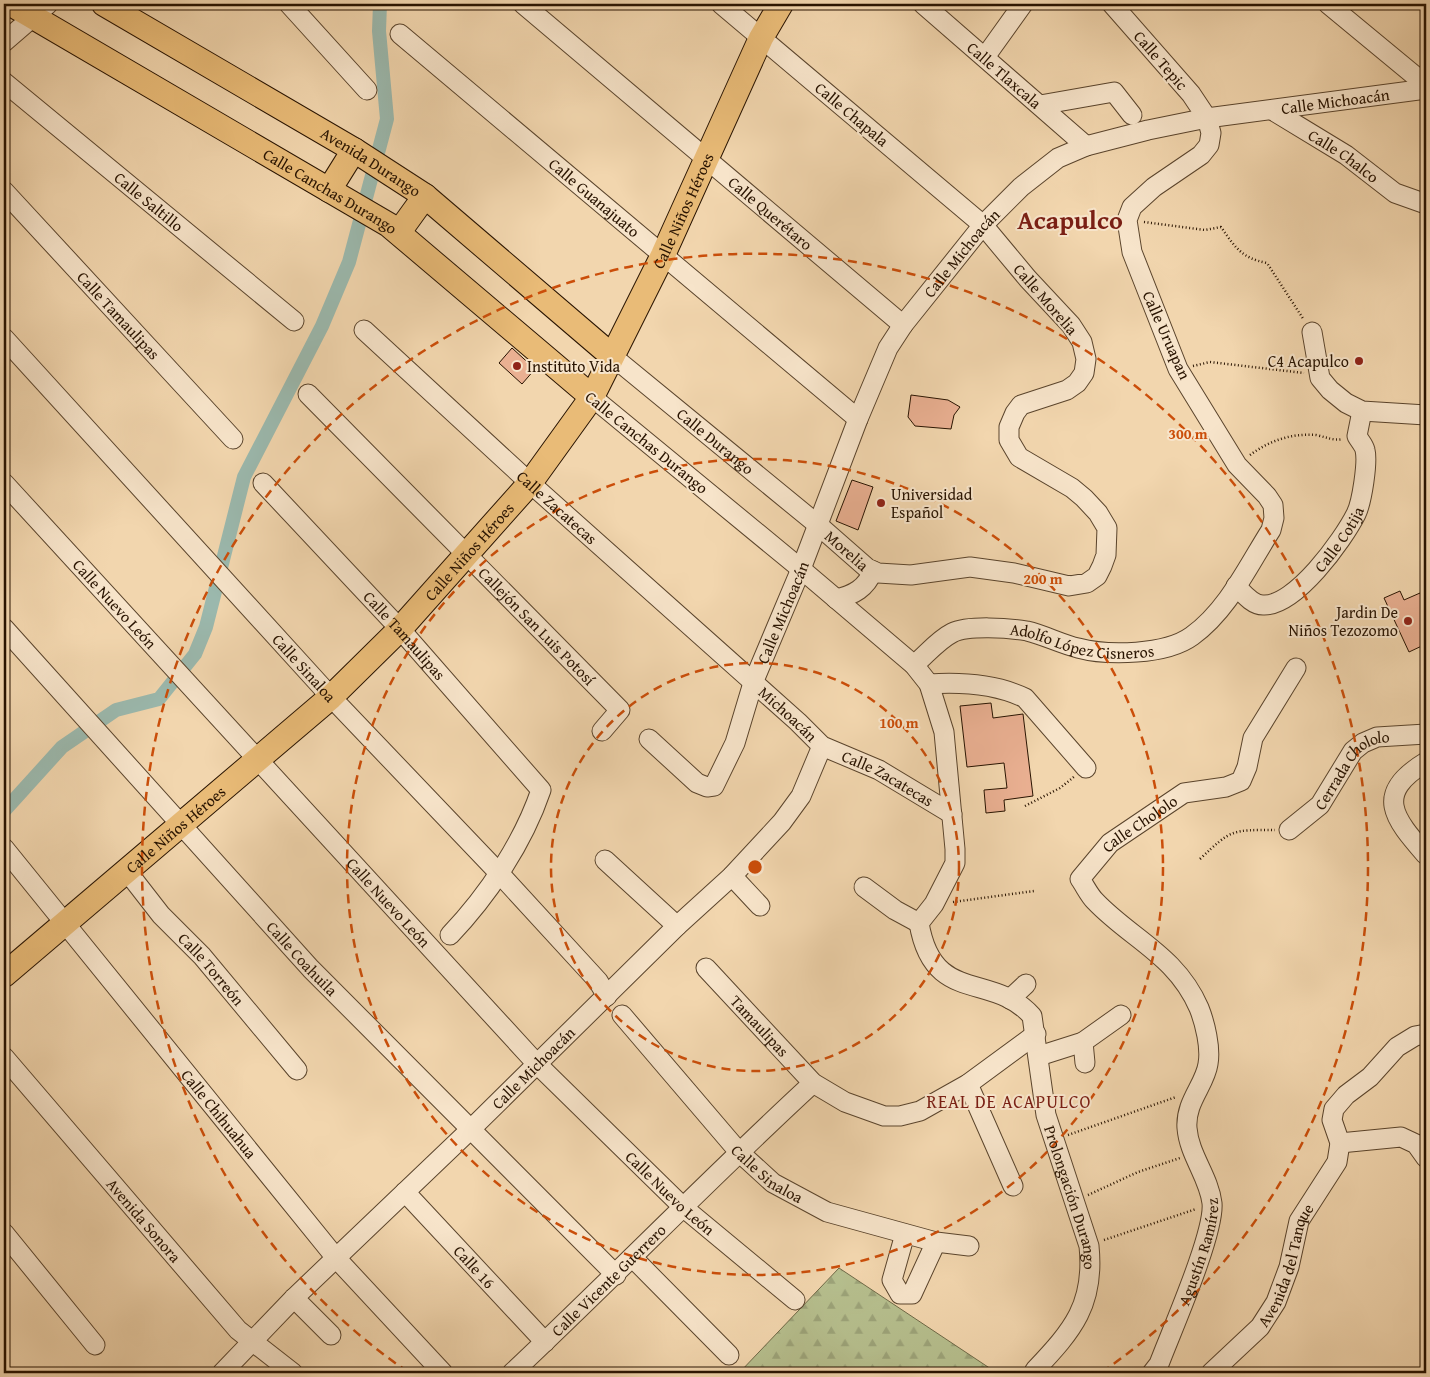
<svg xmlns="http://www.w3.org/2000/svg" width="1430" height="1377" viewBox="0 0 1430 1377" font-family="'Gentium Book Plus',serif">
<defs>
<pattern id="forest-firs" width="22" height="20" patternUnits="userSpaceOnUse" patternTransform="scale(1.25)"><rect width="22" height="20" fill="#b6bf8e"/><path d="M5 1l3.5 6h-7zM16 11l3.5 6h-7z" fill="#9ca379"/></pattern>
</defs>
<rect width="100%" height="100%" fill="#f2d6ae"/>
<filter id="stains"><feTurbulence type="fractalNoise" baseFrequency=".004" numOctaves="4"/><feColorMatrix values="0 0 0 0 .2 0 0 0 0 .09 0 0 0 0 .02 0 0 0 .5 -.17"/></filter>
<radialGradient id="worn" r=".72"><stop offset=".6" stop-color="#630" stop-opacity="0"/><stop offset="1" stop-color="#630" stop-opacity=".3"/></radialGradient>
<path fill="url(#forest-firs)" stroke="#6f6947" d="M839 1268 997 1373H739Z"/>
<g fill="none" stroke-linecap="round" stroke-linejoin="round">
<path stroke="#9bb9ae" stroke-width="14" d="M4 811 62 747 116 710 159 699 195 654 206 627 244 477 322 326 349 262 387 119 379 31 380 4"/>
</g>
<path fill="#eab092" stroke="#281300" d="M512 348 535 369 522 384 499 363Z
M911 395 948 400 960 407 954 415 951 429 915 426 908 417Z
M852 480 873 487 858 530 836 521Z
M1400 591 1404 600 1420 593 1426 607V644L1409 652 1384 598Z
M991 703 993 718 1023 714 1033 796 1004 800 1005 811 986 813 984 790 1007 788 1004 763 967 767 960 706Z"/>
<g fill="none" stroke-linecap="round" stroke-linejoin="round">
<g stroke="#5a442c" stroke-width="21">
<g id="minor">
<path d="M289 4 367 90"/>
<path id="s1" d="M523 4 903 325"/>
<path id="s2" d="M923 4 1086 146"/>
<path d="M1328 4 1426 85"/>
<path id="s3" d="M400 34 858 419"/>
<path d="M4 42 48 4"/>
<path d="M985 57 1023 4"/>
<path id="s4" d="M4 82 294 321"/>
<path d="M1040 105 1114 92 1132 115"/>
<path id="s5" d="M1272 110 1346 155 1395 193 1426 204"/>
<path id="s6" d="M4 191 233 439"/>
<path id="s7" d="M364 330 530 483 798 722 822 746 879 770 952 814"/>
<path d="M1312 332 1320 378 1330 390 1346 403 1362 411 1426 415"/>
<path id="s8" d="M4 338 331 697 498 872 598 981 607 996"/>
<path id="s9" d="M612 356 818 525 867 568 878 573 911 575 970 567 1014 573 1069 586 1087 583 1097 576 1102 566 1106 555 1107 528 1098 513 1084 498 1072 488 1019 457 1009 440V427L1015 413 1021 405 1067 390 1077 383 1084 373 1086 359 1082 342 1071 325 1028 279 983 225 721 4"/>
<path id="s10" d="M308 394 620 710 602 731"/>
<path id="s11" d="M592 397 801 569 914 665 929 684 944 732 955 849V863L934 904 919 923C933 1006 992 971 1032 1016L1046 1115 1089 1246C1095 1304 1073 1330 1035 1370"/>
<path id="s12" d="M4 483 537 1064 684 1208 795 1300"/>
<path id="s13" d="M263 483 400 629 541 790C523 843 488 895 450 935"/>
<path id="s14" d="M1236 586C1243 593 1252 605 1263 605 1295 607 1343 540 1356 514 1362 502 1368 462 1365 450 1364 445 1359 440 1357 436L1362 411"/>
<path d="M836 599C854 595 866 588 873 571"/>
<path id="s15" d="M4 628 311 969 616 1275"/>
<path id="s16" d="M914 665C926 655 938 640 952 633 968 625 1009 628 1027 631 1044 635 1061 644 1078 648 1108 656 1166 655 1192 636 1228 610 1248 566 1271 530L1274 518 1273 505 1267 496 1237 465 1178 369 1132 252 1127 220 1132 207 1154 187 1201 155 1209 145 1211 133 1207 118 1191 94 1112 4"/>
<path d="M929 684C960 682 996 684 1025 698L1086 768"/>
<path id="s17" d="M649 739 697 783 707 787 714 786 735 743 753 683 801 569 858 419 888 348 903 325 983 225 1021 187 1058 158 1086 146 1148 130 1207 118 1426 89"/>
<path d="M1426 762C1373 794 1394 818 1426 855"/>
<path id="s18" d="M1289 830 1320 805 1353 751 1363 743 1377 737 1426 734"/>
<path id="s19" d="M4 848 336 1258 443 1373"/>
<path d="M605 860 677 926"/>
<path id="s20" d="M126 870 161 915 202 956 297 1070"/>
<path d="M732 876 760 906"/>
<path d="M864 887 895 910 919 923"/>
<path id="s21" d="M706 968 813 1083 845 1102 884 1116H900L920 1111 968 1084 1036 1034"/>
<path d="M1010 999 1026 984"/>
<path id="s22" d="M622 1015 739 1152 773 1183 827 1212 936 1242 969 1246"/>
<path d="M1083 1042 1085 1063"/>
<path d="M1039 1056 1083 1042 1121 1015"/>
<path id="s23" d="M4 1057 238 1330 293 1373"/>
<path d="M968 1084 1013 1186"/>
<path d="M1340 1143 1401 1137 1416 1144 1426 1158"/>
<path id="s24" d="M405 1192 545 1342"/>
<path d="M4 1233 95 1345"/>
<path d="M905 1234 892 1280 900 1294H912L936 1242"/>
<path d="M633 1258 729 1355"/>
<path d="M294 1298 331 1335"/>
<path id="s25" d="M222 1373 294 1298 471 1129 677 926 732 876 782 822 801 796 822 746"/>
<path id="s26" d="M512 1373C614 1277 711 1177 813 1083"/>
<path id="s27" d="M1152 1373 1159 1364C1171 1332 1215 1233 1212 1203 1209 1177 1189 1155 1187 1128 1185 1102 1205 1085 1208 1064 1211 1048 1205 1023 1199 1008 1176 955 1131 939 1095 901 1089 895 1085 886 1080 879L1110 843 1184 793 1226 787 1241 781 1247 767 1253 738 1296 668"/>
<path id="s28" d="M1211 1373 1260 1327 1276 1302 1289 1267 1299 1221 1337 1162 1340 1143 1332 1120 1334 1109 1346 1095 1370 1077 1397 1047 1415 1036 1426 1034"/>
</g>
</g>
<g stroke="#281300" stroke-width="26">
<g id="major">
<path id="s29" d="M11 4 389 225 592 397"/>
<path id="s30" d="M104 4 354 150 425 196 612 356"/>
<path d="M329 190 354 150"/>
<path d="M399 232 425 196"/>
<path id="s31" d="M4 975 331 697 400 629 530 483 592 397 663 255 761 38 781 4"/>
</g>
</g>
<path stroke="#281300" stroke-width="2.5" stroke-dasharray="1 2.5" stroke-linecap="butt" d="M1144 222 1205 230 1221 227C1235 247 1241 258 1267 263L1304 320
M1193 366 1210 362 1304 373
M1250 455C1269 441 1291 433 1316 435 1326 437 1333 441 1343 439
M1025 806 1060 788 1075 776
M1200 859C1232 829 1231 830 1275 830
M953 902 1034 891
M1068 1135 1176 1097
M1088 1195 1138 1172 1180 1158
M1104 1240 1196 1209"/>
<use href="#minor" stroke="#f7e4ca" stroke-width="19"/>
<use href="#major" stroke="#e9bb77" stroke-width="24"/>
</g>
<g fill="none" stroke="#cb4e0a" stroke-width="2.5" stroke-dasharray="9 6">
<circle cx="755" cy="867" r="204"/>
<circle cx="755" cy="867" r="408"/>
<path d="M408 1372A613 613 0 1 1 1102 1372"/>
</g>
<g fill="#8f2418" stroke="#f7e4ca" stroke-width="2">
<circle cx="1359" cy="361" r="5"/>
<circle cx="517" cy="366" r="5"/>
<circle cx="881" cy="503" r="5"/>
<circle cx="1408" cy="621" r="5"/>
</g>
<g text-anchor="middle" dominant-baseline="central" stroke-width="4" stroke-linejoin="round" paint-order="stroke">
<g font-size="16" fill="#281300" stroke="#f7e4ca">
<text transform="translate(1161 60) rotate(49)">Calle Tepic</text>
<text stroke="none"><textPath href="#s2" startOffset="108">Calle Tlaxcala</textPath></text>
<text stroke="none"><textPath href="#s17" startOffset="1095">Calle Michoacán</textPath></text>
<text transform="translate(852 114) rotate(40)">Calle Chapala</text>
<text stroke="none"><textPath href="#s5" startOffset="85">Calle Chalco</textPath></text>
<text stroke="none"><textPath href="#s30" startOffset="310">Avenida Durango</textPath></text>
<text stroke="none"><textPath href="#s29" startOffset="370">Calle Canchas Durango</textPath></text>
<text stroke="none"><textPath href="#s3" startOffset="254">Calle Guanajuato</textPath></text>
<text stroke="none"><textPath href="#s4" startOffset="188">Calle Saltillo</textPath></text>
<text stroke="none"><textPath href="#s31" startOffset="1035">Calle Niños Héroes</textPath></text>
<text stroke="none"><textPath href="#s1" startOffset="324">Calle Querétaro</textPath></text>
<text stroke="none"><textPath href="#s17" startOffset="675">Calle Michoacán</textPath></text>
<text transform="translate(1046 299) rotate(49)">Calle Morelia</text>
<text stroke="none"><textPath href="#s6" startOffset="169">Calle Tamaulipas</textPath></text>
<text transform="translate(1167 335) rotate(66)">Calle Uruapan</text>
<text stroke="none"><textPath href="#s9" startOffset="134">Calle Durango</textPath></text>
<text transform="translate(647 442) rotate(39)">Calle Canchas Durango</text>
<text stroke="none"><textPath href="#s7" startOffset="262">Calle Zacatecas</textPath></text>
<text stroke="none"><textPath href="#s14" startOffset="138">Calle Cotija</textPath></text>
<text stroke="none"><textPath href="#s9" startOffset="305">Morelia</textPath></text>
<text stroke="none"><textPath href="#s31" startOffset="630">Calle Niños Héroes</textPath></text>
<text stroke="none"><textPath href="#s12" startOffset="164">Calle Nuevo León</textPath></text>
<text stroke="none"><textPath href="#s17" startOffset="270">Calle Michoacán</textPath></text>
<text stroke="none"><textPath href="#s10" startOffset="326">Callejón San Luis Potosí</textPath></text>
<text stroke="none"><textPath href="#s13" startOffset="208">Calle Tamaulipas</textPath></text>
<text stroke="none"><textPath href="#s16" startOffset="182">Adolfo López Cisneros</textPath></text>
<text stroke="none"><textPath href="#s8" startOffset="446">Calle Sinaloa</textPath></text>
<text stroke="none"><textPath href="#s7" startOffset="572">Michoacán</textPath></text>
<text stroke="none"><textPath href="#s18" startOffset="90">Cerrada Chololo</textPath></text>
<text stroke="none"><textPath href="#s7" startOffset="692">Calle Zacatecas</textPath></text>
<text stroke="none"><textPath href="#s27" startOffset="646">Calle Chololo</textPath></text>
<text stroke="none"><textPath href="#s31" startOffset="225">Calle Niños Héroes</textPath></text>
<text stroke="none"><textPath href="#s12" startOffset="569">Calle Nuevo León</textPath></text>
<text stroke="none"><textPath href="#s15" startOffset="445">Calle Coahuila</textPath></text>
<text stroke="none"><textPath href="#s20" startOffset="131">Calle Torreón</textPath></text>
<text stroke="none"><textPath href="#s21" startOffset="79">Tamaulipas</textPath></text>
<text stroke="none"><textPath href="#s25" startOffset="436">Calle Michoacán</textPath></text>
<text stroke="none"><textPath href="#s19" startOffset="342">Calle Chihuahua</textPath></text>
<text stroke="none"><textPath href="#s22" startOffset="216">Calle Sinaloa</textPath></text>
<text stroke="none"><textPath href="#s12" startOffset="974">Calle Nuevo León</textPath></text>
<text stroke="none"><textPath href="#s11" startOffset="1038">Prolongación Durango</textPath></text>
<text stroke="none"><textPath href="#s23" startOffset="215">Avenida Sonora</textPath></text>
<text stroke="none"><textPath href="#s27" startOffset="131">Agustín Ramírez</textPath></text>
<text stroke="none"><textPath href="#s28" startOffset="135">Avenida del Tanque</textPath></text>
<text stroke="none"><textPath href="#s24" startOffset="102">Calle 16</textPath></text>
<text stroke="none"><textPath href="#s26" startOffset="134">Calle Vicente Guerrero</textPath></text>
</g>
<g font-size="16" fill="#281300" stroke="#f7e4ca" text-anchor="end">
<text x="1349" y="361">C4 Acapulco</text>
<text x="527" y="366" text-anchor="start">Instituto Vida</text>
<text x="891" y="494" text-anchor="start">Universidad<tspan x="891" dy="18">Español</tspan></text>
<text x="1398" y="612">Jardin De<tspan x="1398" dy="18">Niños Tezozomo</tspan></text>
</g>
<g font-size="18" letter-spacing="1" fill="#7a1f14" stroke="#f7e4ca">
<text x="1009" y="1101">REAL DE ACAPULCO</text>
</g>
<g font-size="26" font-weight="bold" fill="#7a1f14" stroke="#f7e4ca">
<text x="1070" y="219">Acapulco</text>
</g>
</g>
<circle cx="755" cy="867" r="8" fill="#cb4e0a" stroke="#f7e4ca" stroke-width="2.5"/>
<g font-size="15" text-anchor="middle" font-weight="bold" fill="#cb4e0a" stroke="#f7e4ca" stroke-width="4" stroke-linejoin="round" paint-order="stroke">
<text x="1188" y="439">300 m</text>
<text x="1043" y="584">200 m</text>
<text x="899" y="728">100 m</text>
</g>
<rect width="1430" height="1377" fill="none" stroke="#f2d6ae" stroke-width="20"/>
<rect x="5" y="5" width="1420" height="1367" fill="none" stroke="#281300" stroke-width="2.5"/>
<rect x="10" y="10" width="1410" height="1357" fill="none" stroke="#281300"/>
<rect width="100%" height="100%" filter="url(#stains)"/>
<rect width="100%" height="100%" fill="url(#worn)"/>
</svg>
